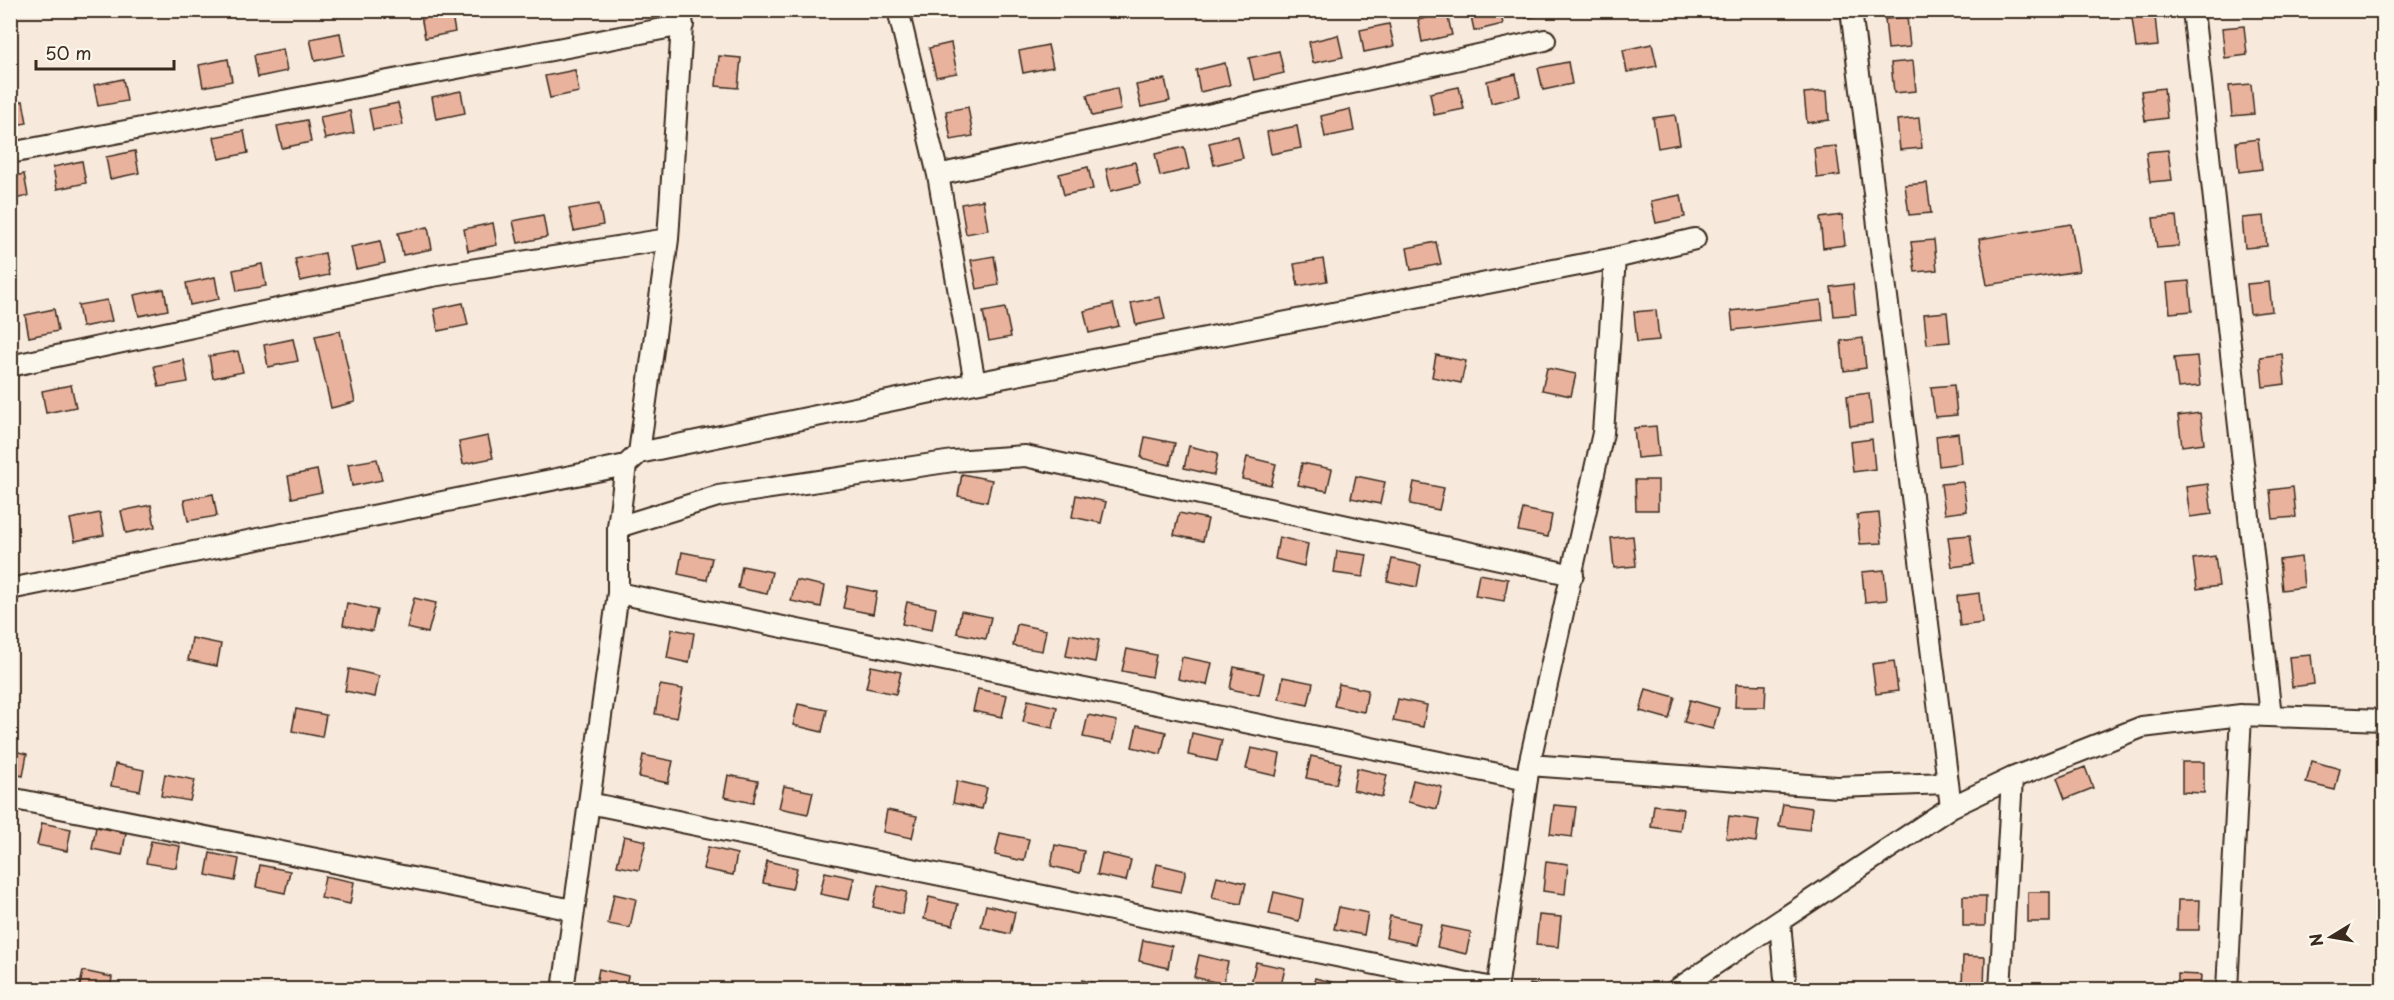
<svg xmlns="http://www.w3.org/2000/svg" width="2394" height="1000" viewBox="0 0 2394 1000" font-family="'Playpen Sans',sans-serif">
<rect width="100%" height="100%" fill="#f7e9dc"/>
<filter id="ink" filterUnits="userSpaceOnUse"><feTurbulence type="fractalNoise" baseFrequency=".0167" numOctaves="2"/><feDisplacementMap in="SourceGraphic" scale="12" xChannelSelector="R" yChannelSelector="G"/><feConvolveMatrix kernelMatrix="1 2 1 2 8 2 1 2 1" color-interpolation-filters="sRGB"/></filter>
<g filter="url(#ink)">
<path fill="#e8b29c" stroke="#3b2a1e" stroke-width="1.5" d="M451 10 455 32 425 38 421 16Z
M922 10H945V13L924 18Z
M1470 10H1500L1503 24 1474 31Z
M1525 10H1555L1556 12 1526 18Z
M1447 13 1452 35 1422 42 1418 20Z
M2155 16 2158 46 2136 48 2132 18Z
M1907 17 1910 47 1888 49 1885 19Z
M1389 24 1394 46 1364 52 1360 30Z
M2244 26 2247 55 2225 58 2222 28Z
M340 33 344 55 315 61 310 39Z
M1338 35 1343 57 1313 63 1309 42Z
M951 43 957 73 936 77 929 48Z
M1652 44 1657 66 1627 72 1623 50Z
M1048 45 1053 67 1023 73 1019 51Z
M283 49 287 71 258 77 254 55Z
M1279 51 1284 73 1254 80 1249 58Z
M719 56 741 58 738 88 716 86Z
M228 59 232 81 203 87 199 65Z
M1913 61 1916 91 1894 93 1891 63Z
M1568 62 1572 84 1543 90 1538 68Z
M1225 63 1230 85 1200 92 1196 70Z
M575 70 579 92 550 98 545 76Z
M1516 74 1520 96 1491 103 1487 81Z
M123 79 127 101 98 106 94 85Z
M1165 79 1170 101 1141 107 1136 85Z
M2251 84 2254 114 2232 116 2229 86Z
M1459 87 1464 109 1434 115 1430 93Z
M1117 88 1121 110 1092 116 1087 95Z
M2164 88 2167 118 2145 121 2141 91Z
M461 91 465 113 436 119 432 97Z
M1827 91 1829 120 1807 123 1804 93Z
M23 101 27 123 10 126V104Z
M398 103 403 125 373 130 369 109Z
M968 107 973 136 951 140 946 111Z
M1350 109 1354 131 1325 137 1321 116Z
M350 111 354 133 325 139 320 117Z
M1675 115 1680 144 1658 148 1653 118Z
M1919 118 1922 148 1900 150 1897 120Z
M307 120 311 142 282 148 277 126Z
M1297 126 1301 148 1271 154 1267 132Z
M244 131 248 153 219 159 214 137Z
M1238 136 1243 158 1214 165 1209 143Z
M2258 139 2262 169 2239 172 2236 142Z
M1836 146 1840 175 1817 178 1814 148Z
M1184 147 1189 169 1160 176 1155 154Z
M2168 150 2172 180 2150 182 2146 152Z
M135 151 139 173 110 179 106 157Z
M82 161 86 183 57 189 53 167Z
M1135 162 1140 184 1111 191 1106 169Z
M1088 167 1093 189 1064 195 1059 174Z
M24 174 28 196 10 200V177Z
M1927 183 1931 213 1909 215 1905 185Z
M1681 195 1685 217 1656 223 1651 201Z
M983 200 988 230 966 234 961 204Z
M599 204 603 225 574 231 569 209Z
M543 215 547 237 518 243 513 221Z
M1842 215 1845 245 1823 248 1820 218Z
M2176 216 2179 246 2157 248 2153 218Z
M2264 216 2267 246 2245 248 2242 218Z
M493 223 497 245 468 251 464 229Z
M2071 224 2079 271 1987 285 1979 239Z
M428 227 432 249 403 255 398 233Z
M1934 240 1937 270 1915 272 1911 242Z
M380 241 385 263 356 269 351 247Z
M1436 242 1441 264 1411 270 1407 248Z
M325 253 329 275 300 281 295 259Z
M994 256 999 285 977 289 971 260Z
M1323 259 1327 281 1298 286 1294 264Z
M262 264 266 286 237 291 233 270Z
M215 277 219 299 190 305 186 283Z
M2189 281 2192 311 2170 313 2167 283Z
M2269 282 2272 311 2250 314 2247 284Z
M1853 284 1856 314 1834 316 1831 287Z
M164 289 168 310 139 316 134 295Z
M1160 297 1165 319 1136 325 1131 303Z
M107 300 112 321 82 327 78 305Z
M1821 300 1823 320 1733 330 1731 311Z
M463 303 468 325 438 331 434 309Z
M1113 304 1119 326 1089 333 1084 311Z
M1005 308 1011 337 989 341 983 312Z
M54 309 58 331 29 337 25 315Z
M1656 310 1659 340 1637 342 1634 312Z
M1947 312 1950 342 1927 344 1924 314Z
M340 331 355 402 331 408 315 336Z
M1863 338 1866 368 1844 371 1841 341Z
M293 339 298 361 268 367 264 345Z
M238 351 243 372 213 378 209 356Z
M2282 354 2285 384 2263 387 2260 357Z
M1436 355 1466 361 1461 383 1432 377Z
M2197 356 2200 386 2178 388 2174 358Z
M184 360 188 382 159 387 154 366Z
M1547 368 1576 374 1571 396 1542 390Z
M71 385 76 407 46 413 42 391Z
M1954 385 1957 415 1935 417 1931 387Z
M1869 393 1872 423 1850 426 1847 396Z
M2200 413 2204 443 2182 446 2178 416Z
M1656 426 1659 456 1637 458 1634 428Z
M1958 433 1961 463 1939 466 1936 436Z
M488 436 493 458 463 464 459 442Z
M1145 437 1175 443 1170 465 1141 458Z
M1872 439 1875 469 1853 472 1850 442Z
M1189 446 1218 453 1214 475 1184 468Z
M1247 457 1276 464 1271 485 1242 479Z
M377 459 382 480 352 486 348 464Z
M1302 463 1332 469 1327 491 1298 485Z
M317 470 322 492 292 498 288 476Z
M962 474 992 480 987 502 958 496Z
M1356 476 1385 482 1380 504 1351 498Z
M1635 480H1658V510H1636Z
M1414 482 1444 488 1439 510 1410 504Z
M1963 482 1967 511 1945 514 1941 484Z
M2208 484 2212 514 2190 517 2186 487Z
M2293 487 2296 517 2273 519 2270 490Z
M213 494 217 516 188 521 184 500Z
M1076 495 1106 502 1101 523 1072 517Z
M151 505 155 527 126 533 121 511Z
M1523 509 1552 515 1548 537 1518 531Z
M100 513 104 535 75 541 70 519Z
M1179 513 1208 519 1203 541 1174 535Z
M1879 513 1882 543 1860 544 1857 515Z
M11 531 15 553 10 554V532Z
M1970 535 1974 564 1952 567 1948 537Z
M1633 536 1636 566 1614 568 1611 538Z
M1279 537 1308 544 1304 566 1275 559Z
M1337 551 1367 555 1363 577 1334 573Z
M682 552 712 558 707 580 678 574Z
M2215 556 2219 586 2197 589 2193 559Z
M2301 557 2304 587 2282 590 2279 560Z
M1392 559 1421 565 1417 587 1387 581Z
M742 566 772 572 767 594 738 588Z
M1884 570 1887 600 1865 602 1862 572Z
M1479 574 1508 579 1504 601 1475 596Z
M796 580 825 586 821 607 791 601Z
M848 586 877 592 873 614 843 608Z
M1979 593 1982 623 1960 626 1957 596Z
M414 598 436 603 428 633 407 628Z
M907 602 936 608 932 630 902 624Z
M347 603 377 610 372 631 343 625Z
M961 611 991 617 986 639 957 633Z
M1017 624 1046 630 1042 651 1013 646Z
M672 629 694 633 689 663 667 658Z
M1070 634 1099 640 1095 662 1066 656Z
M192 638 221 644 217 666 188 660Z
M1127 649 1156 655 1152 677 1122 671Z
M2311 655 2314 684 2292 687 2289 657Z
M1182 657 1212 663 1207 685 1178 679Z
M1894 661 1898 691 1876 694 1872 664Z
M871 666 901 672 896 694 866 688Z
M1234 667 1264 673 1259 695 1230 689Z
M349 669 379 676 375 697 345 691Z
M1283 677 1313 683 1308 705 1279 699Z
M1339 684 1368 690 1364 712 1334 706Z
M1736 684 1766 685 1765 707H1735Z
M660 685 683 689 677 718 655 714Z
M978 689 1007 695 1002 717 973 711Z
M1646 689 1675 697 1669 719 1640 711Z
M1398 699 1427 705 1423 727 1393 721Z
M1028 700 1057 707 1053 728 1023 722Z
M1690 700 1719 708 1713 729 1684 722Z
M798 704 827 710 822 732 793 725Z
M296 709 326 715 322 737 292 731Z
M1088 715 1117 721 1112 743 1083 737Z
M1137 725 1166 732 1161 754 1132 747Z
M1192 733 1222 740 1217 761 1188 755Z
M1251 748 1280 754 1276 776 1246 769Z
M10 750 27 754 23 776 10 773Z
M643 755 673 761 668 783 639 777Z
M1311 756 1341 763 1336 784 1306 778Z
M2312 761 2340 769 2335 790 2306 783Z
M2182 762H2204V793L2182 792Z
M115 764 144 770 140 791 111 786Z
M2085 767 2093 788 2065 799 2057 778Z
M1357 768 1387 775 1382 797 1353 790Z
M165 774 195 780 190 801 161 796Z
M728 775 758 781 753 803 724 797Z
M1413 780 1442 787 1437 809 1408 802Z
M957 781 987 788 982 809 953 803Z
M784 786 813 792 808 814 779 808Z
M1783 804 1812 808 1809 830 1779 826Z
M1554 805 1576 807 1572 837 1550 834Z
M1654 805 1683 809 1680 831 1651 827Z
M887 810 917 816 912 838 883 832Z
M1729 816 1759 820 1756 842 1726 838Z
M10 820 14 821 10 841Z
M42 823 71 829 67 851 37 845Z
M96 827 126 833 122 855 92 849Z
M1000 833 1029 839 1024 861 995 855Z
M624 836 646 841 639 870 617 866Z
M151 841 180 846 176 868 146 863Z
M1055 845 1084 851 1080 873 1051 866Z
M708 847 737 854 733 875 703 869Z
M210 853 239 859 235 881 206 875Z
M1102 853 1131 860 1126 881 1097 875Z
M767 861 797 868 792 889 763 883Z
M1546 861 1568 864 1565 894 1543 891Z
M1157 864 1186 871 1181 892 1152 886Z
M260 865 290 871 285 893 256 887Z
M825 872 854 878 849 900 820 894Z
M325 876 354 882 350 904 321 898Z
M1217 876 1246 883 1241 904 1212 898Z
M878 885 907 892 902 914 873 907Z
M1274 892 1303 899 1299 921 1269 914Z
M2028 892H2050V922H2028Z
M614 894 636 899 630 928 608 924Z
M1963 896H1986L1985 926H1963Z
M929 897 958 904 953 925 924 919Z
M2178 900H2200L2199 930H2177Z
M986 905 1015 912 1010 934 981 927Z
M1339 907 1368 913 1364 935 1334 929Z
M1539 915 1561 917 1558 947 1536 945Z
M1390 916 1420 923 1415 944 1386 938Z
M1442 926 1471 932 1466 954 1437 947Z
M1143 940 1172 946 1168 968 1139 961Z
M1199 955 1228 962 1223 984 1194 977Z
M1963 956 1985 957 1984 987H1962Z
M1256 962 1285 968 1280 990 1251 984Z
M599 969 628 976 625 990H595Z
M83 971 112 977 110 990H79Z
M2178 974 2201 975 2200 990H2178Z
M1315 978 1344 985 1343 990H1312Z
M1082 980 1111 986V990H1080Z
M681 983 711 990H680Z
M2263 983 2285 985V990H2262Z
M1530 984 1552 987 1551 990H1529Z"/>
<g fill="none" stroke-linecap="round" stroke-linejoin="round">
<g stroke="#3b2a1e" stroke-width="24">
<path id="street" d="M898 10 938 175 975 383
M1851 10 1951 807
M2193 10 2271 716
M10 153 683 25
M938 175 1545 40
M10 366 432 276 668 239
M639 453 975 383 1615 258 1695 239
M618 527 718 496 953 461 1025 456 1573 575
M10 589 626 465 639 453 668 239 683 10
M618 593 1527 780
M1529 765 1837 787 1948 783
M10 798 573 910
M589 803 1497 989
M1780 923 1786 990
M563 990 618 593V527L626 465
M1497 990 1529 765 1603 433 1615 258
M1676 990 1951 807 2012 778 2142 727 2241 715 2384 720
M2000 990 2012 778
M2227 990 2241 715"/>
</g>
<use href="#street" stroke="#fbf7ec" stroke-width="20"/>
</g>
</g>
<rect width="2394" height="1000" fill="none" stroke="#fbf7ec" stroke-width="36"/>
<rect x="18" y="18" width="2358" height="964" fill="none" stroke="#3b2a1e" stroke-width="2" filter="url(#ink)"/>
<g transform="translate(2331 937) rotate(259)" stroke="#fbf7ec" stroke-width="4.5" paint-order="stroke">
<path d="M0-4.5L10 22L0 15L-10 22Z" fill="#3b2a1e"/>
<text y="-9" font-size="16" font-weight="bold" text-anchor="middle" fill="#3b2a1e">N</text>
</g>
<path d="M36 60v9h138v-9" fill="none" stroke="#3b2a1e" stroke-width="3"/>
<text x="45" y="60" font-size="18" fill="#3b2a1e" stroke="#fbf7ec" stroke-width="4.5" paint-order="stroke">50 m</text>
</svg>
